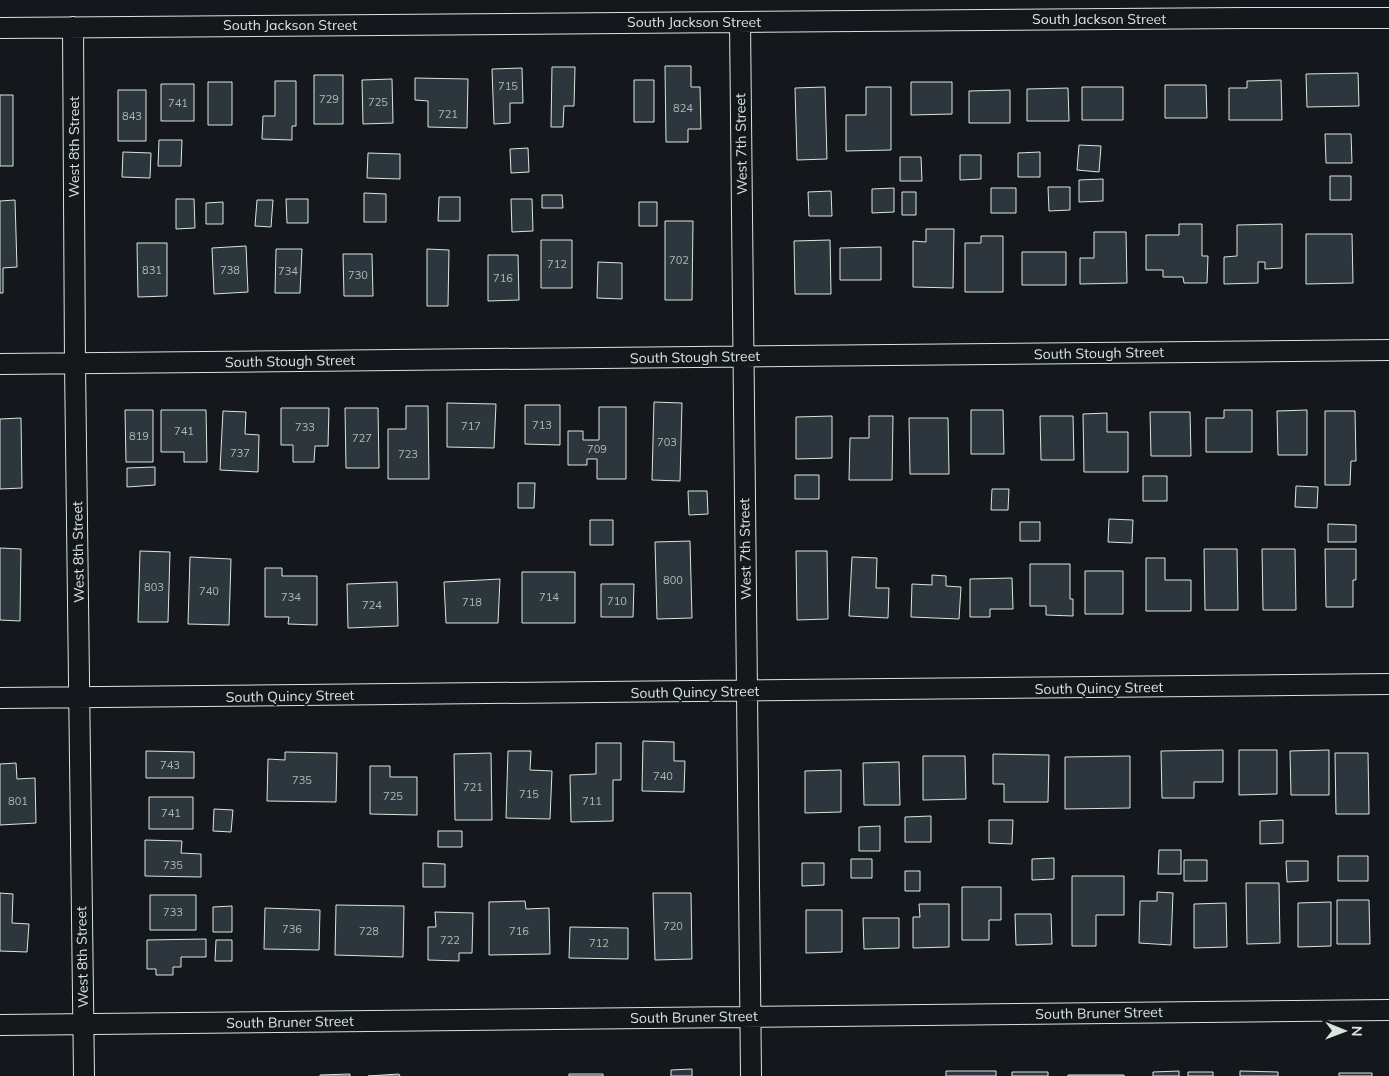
<svg xmlns="http://www.w3.org/2000/svg" width="1389" height="1076" viewBox="0 0 1389 1076" font-family="Mulish,sans-serif">
<rect width="100%" height="100%" fill="#14181c"/>
<path fill="#2c363c" stroke="#d8e6dc" d="M665 66H691V87H700L701 129H688V142H666Z
M552 67H575L574 106H564L563 127H551Z
M522 68 523 103H510V123L494 124 492 69Z
M1358 73 1359 106 1307 107 1306 74Z
M314 75H343V124H314Z
M415 78 468 79 467 128 428 127V101L415 100Z
M392 79 393 123 363 124 362 80Z
M634 80H654V122H634Z
M1281 80 1282 120H1229V88H1247V81Z
M275 81H296V126H292V140L262 139 263 116H275Z
M208 82H232V125H208Z
M911 82H952V114L911 115Z
M161 84H194V121H161Z
M1165 85H1206L1207 118H1165Z
M825 87 827 159 797 160 795 88Z
M866 87H891V150L846 151V115H866Z
M1082 87H1123V120H1082Z
M1068 88 1069 121H1027V89Z
M118 90H146V141H118Z
M1010 90V123H969V91Z
M0 95H13V166H0Z
M1325 134H1351L1352 163H1326Z
M159 140H182L181 166H158Z
M1079 145 1101 146 1099 172 1077 170Z
M528 148 529 172 511 173 510 149Z
M123 152 151 153 150 178 122 177Z
M1040 152V177H1018V153Z
M368 153 400 154V179L367 178Z
M960 155H981V179L960 180Z
M900 157H921L922 181H900Z
M1330 176H1351V200H1330Z
M1103 179V201L1079 202V180Z
M1048 187H1070V210L1049 211Z
M894 188V212L872 213V189Z
M991 188H1016V213H991Z
M831 191 832 216H809L808 192Z
M902 192H916V215H902Z
M364 193 386 194V222H364Z
M542 195H562L563 208H542Z
M439 197H460V221H438Z
M176 199H194L195 228 176 229Z
M286 199H308V223H287Z
M511 199H532L533 231 512 232Z
M15 200 17 267 3 268V293H0V201Z
M257 200H273L271 227 255 226Z
M223 202V224H206V203Z
M639 202H657V226H639Z
M665 221H693L692 300H665Z
M1179 224H1202V256H1208L1207 283H1184L1183 277H1163V270H1146V235H1179Z
M1282 224V268L1265 269V262H1258V283L1224 284V257L1237 256V225Z
M926 229H954L953 288 913 287V241L926 242Z
M1094 232H1126L1127 283 1080 284V258H1094Z
M1306 234H1352L1353 283 1306 284Z
M981 236H1003V292H965V243H981Z
M541 240H572V288H541Z
M830 240 831 294H795L794 241Z
M137 243H167V296L138 297Z
M246 246 248 292 214 294 212 248Z
M881 247V280H840V248Z
M276 249H302L300 293H275Z
M427 249 449 250 448 306H427Z
M1022 252H1066V285H1022Z
M343 254H372L373 296H344Z
M488 255H518L519 300 488 301Z
M598 262 622 263V299L597 298Z
M654 402 682 403 680 481 652 480Z
M447 403 496 404 494 448 447 447Z
M525 405H560V445L525 444Z
M406 406H428L429 479H388V429H406Z
M599 407H626V479H597V459H587V465H568V431H583V440H599Z
M281 408H329L328 446H315L314 462H293V445H281Z
M345 408H378L379 468H346Z
M125 410H153V462H126Z
M161 410H206L207 462H184V452H161Z
M971 410H1003L1004 454H971Z
M1224 410H1252V452H1206V418H1224Z
M1307 410V455H1278L1277 411Z
M223 411 246 412 245 434 259 435 258 472 220 470Z
M1325 411H1355L1356 461H1351L1350 485H1325Z
M1150 412H1190L1191 456H1151Z
M1107 413V432H1128V472H1084L1083 414Z
M832 416V458L796 459V417Z
M869 416H893L892 480H849L850 438H869Z
M1040 416H1073L1074 460H1041Z
M21 418 22 488 0 489V419Z
M909 418H948L949 474H910Z
M155 467V485L127 487V468Z
M795 475H819V499H795Z
M1143 476H1167V501H1143Z
M518 483H535L534 508H518Z
M1296 486 1318 487 1317 508 1295 507Z
M992 489H1009L1008 510H991Z
M688 491H707L708 514 689 515Z
M1109 519 1133 520 1132 543 1108 542Z
M590 520H613V545H590Z
M1020 522H1040V541H1020Z
M1328 524 1356 525V542H1328Z
M690 541 692 618 657 619 655 542Z
M0 548 21 549 20 621 0 620Z
M1204 549H1237L1238 610H1205Z
M1262 549H1295L1296 610H1263Z
M1325 549H1356V580H1353V607H1326Z
M140 551 170 552 168 622H138Z
M796 551H827L828 619 797 620Z
M190 557 231 559 229 625 188 624Z
M852 557 877 558 876 588H889L888 618 849 616Z
M1146 558H1165V580H1191V611H1146Z
M1030 564H1070V599H1073V616L1046 615V606H1030Z
M265 568H282V576H317V625L288 624 289 617H265Z
M1085 571H1123V614H1085Z
M522 572H575V623H522Z
M932 575 946 576V586L961 587 959 619 911 617 912 584 932 585Z
M1012 578 1013 609H990V617H970V579Z
M500 579 498 623H446L444 582Z
M397 582 398 626 348 628 347 584Z
M601 584H634L633 617H601Z
M643 741 674 742V761H685L684 792 642 791Z
M596 743H621V780H613V821L571 822 570 775 596 774Z
M1223 750V782H1194V798H1162L1161 751Z
M1239 750H1277V794L1239 795Z
M1329 750V795H1291L1290 751Z
M146 751 194 752V778H146Z
M508 751H531L530 770 552 771 550 819 506 818Z
M285 752 337 753 336 802 267 801 268 759 285 760Z
M491 753 492 820H455L454 754Z
M1335 753H1368L1369 814H1336Z
M993 754 1049 755 1048 802H1004V784H993Z
M923 756H965L966 799 923 800Z
M1130 756V808L1065 809V757Z
M899 762 900 805H864L863 763Z
M16 763 17 779 35 778 36 823 0 825V764Z
M370 766H390V777H417V815L370 814Z
M841 770V812L805 813V771Z
M149 797H193V829H149Z
M214 809 233 810 231 832 213 831Z
M931 816V842H905V817Z
M989 820H1013L1012 844 989 843Z
M1283 820V843L1260 844V821Z
M880 826V851H859V827Z
M438 831H462V847H438Z
M145 840 182 841 181 853 201 854V877L145 876Z
M1159 850H1181V874H1158Z
M1338 856H1368V881H1338Z
M1054 858V879L1032 880V859Z
M851 859H872V878H851Z
M1184 860H1207V881H1184Z
M1286 861H1308V881L1287 882Z
M423 863 445 864V887H423Z
M802 863H824V885L802 886Z
M905 871H920V891H905Z
M1072 876H1124V915H1096V946H1072Z
M1246 883H1279L1280 943 1247 944Z
M962 887H1001V920H989V940H962Z
M1157 892 1173 893 1171 945 1139 943 1140 901H1157Z
M0 893 13 894 12 923 29 924 27 952 0 951Z
M653 893H691L692 959 655 960Z
M150 895H196V930H150Z
M1337 900H1369L1370 944H1337Z
M525 901 526 909 549 908 550 954 489 955V902Z
M1331 902V946L1298 947V903Z
M1226 903 1227 947 1194 948V904Z
M919 904H949V947L913 948V917H920Z
M336 905 404 906 403 957 335 955Z
M232 906V932H213V907Z
M265 908 320 910 319 950 264 949Z
M806 910H842V952L806 953Z
M435 912 473 913 472 953H459V961L428 960V927H436Z
M1015 914H1051L1052 944 1016 945Z
M863 918H899V948L864 949Z
M570 927 628 928V959L569 958Z
M206 939V957H181V967H173V975H156V969H147V940Z
M216 940H232V961H215Z
M692 1069V1076H671V1070Z
M946 1071H996V1076H946Z
M1179 1071V1076H1153V1072Z
M1240 1071 1278 1072V1076H1240Z
M1012 1072H1048V1076H1012Z
M1188 1072H1213V1076H1188Z
M1339 1073H1372V1076H1339Z
M350 1074V1076H320V1075Z
M399 1074 400 1076H368Z
M569 1074H603V1076H569Z
M1068 1075H1124V1076H1068Z"/>
<g fill="none" stroke-linecap="round" stroke-linejoin="round">
<g stroke="#d8e6dc" stroke-width="22">
<path id="street" d="M740 22 751 1076
M73 27 75 364 84 1076
M0 28 1244 18H1389
M0 364 1389 350
M0 698 1389 684
M0 1025 1389 1010"/>
</g>
<use href="#street" stroke="#14181c" stroke-width="20"/>
</g>
<g text-anchor="middle" dominant-baseline="central" stroke-width="4" stroke-linejoin="round" paint-order="stroke">
<g font-size="11" fill="#adbab4">
<text x="508" y="86">715</text>
<text x="329" y="99">729</text>
<text x="378" y="102">725</text>
<text x="178" y="103">741</text>
<text x="683" y="108">824</text>
<text x="448" y="114">721</text>
<text x="132" y="116">843</text>
<text x="679" y="260">702</text>
<text x="557" y="264">712</text>
<text x="152" y="270">831</text>
<text x="230" y="270">738</text>
<text x="288" y="271">734</text>
<text x="358" y="275">730</text>
<text x="503" y="278">716</text>
<text x="542" y="425">713</text>
<text x="471" y="426">717</text>
<text x="305" y="427">733</text>
<text x="184" y="431">741</text>
<text x="139" y="436">819</text>
<text x="362" y="438">727</text>
<text x="667" y="442">703</text>
<text x="597" y="449">709</text>
<text x="240" y="453">737</text>
<text x="408" y="454">723</text>
<text x="673" y="580">800</text>
<text x="154" y="587">803</text>
<text x="209" y="591">740</text>
<text x="291" y="597">734</text>
<text x="549" y="597">714</text>
<text x="617" y="601">710</text>
<text x="472" y="602">718</text>
<text x="372" y="605">724</text>
<text x="170" y="765">743</text>
<text x="663" y="776">740</text>
<text x="302" y="780">735</text>
<text x="473" y="787">721</text>
<text x="529" y="794">715</text>
<text x="393" y="796">725</text>
<text x="18" y="801">801</text>
<text x="592" y="801">711</text>
<text x="171" y="813">741</text>
<text x="173" y="865">735</text>
<text x="173" y="912">733</text>
<text x="673" y="926">720</text>
<text x="292" y="929">736</text>
<text x="369" y="931">728</text>
<text x="519" y="931">716</text>
<text x="450" y="940">722</text>
<text x="599" y="943">712</text>
</g>
<g font-size="14" fill="#d8e6dc" stroke="#14181c">
<text x="1099" y="19">South Jackson Street</text>
<text x="694" y="22">South Jackson Street</text>
<text x="290" y="25">South Jackson Street</text>
<text transform="translate(741 144) rotate(-91)">West 7th Street</text>
<text transform="translate(74 147) rotate(-90)">West 8th Street</text>
<text transform="translate(1099 353) rotate(-1)">South Stough Street</text>
<text transform="translate(695 357) rotate(-1)">South Stough Street</text>
<text transform="translate(290 361) rotate(-1)">South Stough Street</text>
<text transform="translate(745 549) rotate(-91)">West 7th Street</text>
<text transform="translate(78 552) rotate(-91)">West 8th Street</text>
<text transform="translate(1099 688) rotate(-1)">South Quincy Street</text>
<text transform="translate(695 692) rotate(-1)">South Quincy Street</text>
<text transform="translate(290 696) rotate(-1)">South Quincy Street</text>
<text transform="translate(82 957) rotate(-91)">West 8th Street</text>
<text transform="translate(1099 1013) rotate(-1)">South Bruner Street</text>
<text transform="translate(694 1017) rotate(-1)">South Bruner Street</text>
<text transform="translate(290 1022) rotate(-1)">South Bruner Street</text>
</g>
</g>
<g transform="translate(1344 1031) rotate(91)" stroke="#14181c" stroke-width="4" paint-order="stroke">
<path d="M0-4L9 19L0 12L-9 19Z" fill="#d8e6dc"/>
<text y="-8" font-size="14" font-weight="bold" text-anchor="middle" fill="#d8e6dc">N</text>
</g>
</svg>
